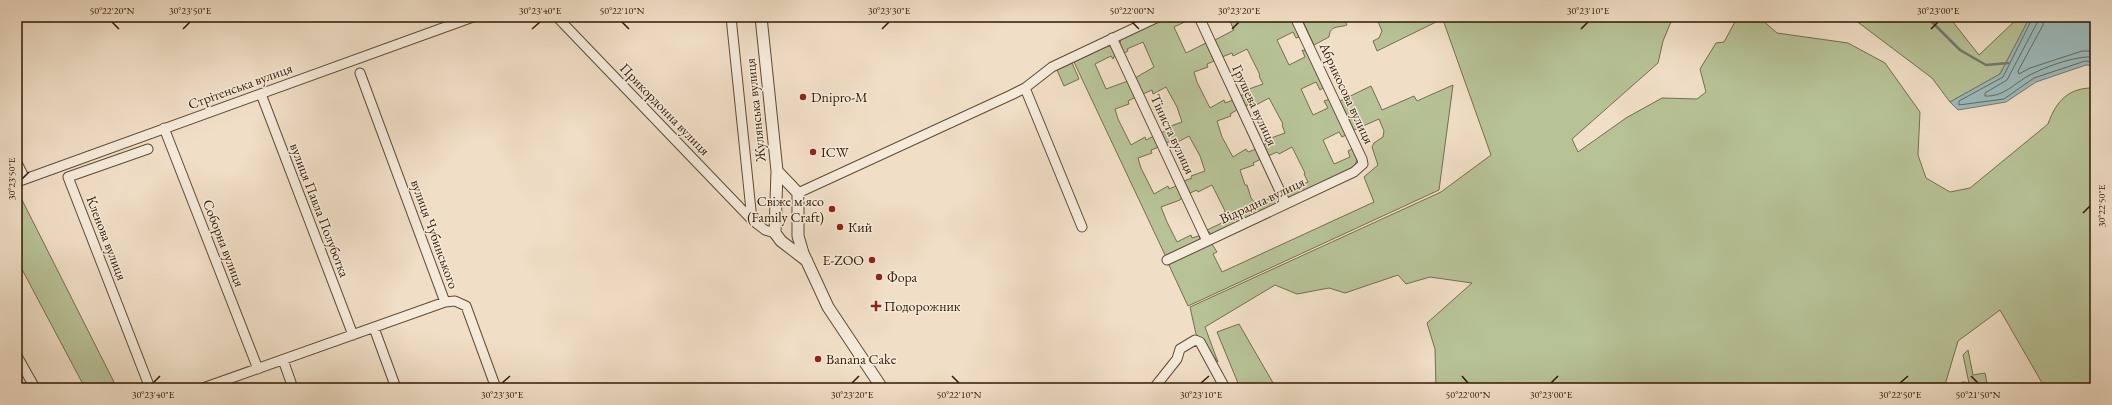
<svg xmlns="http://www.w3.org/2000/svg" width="2112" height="405" viewBox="0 0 2112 405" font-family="'EB Garamond',serif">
<rect width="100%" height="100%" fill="#f0dec6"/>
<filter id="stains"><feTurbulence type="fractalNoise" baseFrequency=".005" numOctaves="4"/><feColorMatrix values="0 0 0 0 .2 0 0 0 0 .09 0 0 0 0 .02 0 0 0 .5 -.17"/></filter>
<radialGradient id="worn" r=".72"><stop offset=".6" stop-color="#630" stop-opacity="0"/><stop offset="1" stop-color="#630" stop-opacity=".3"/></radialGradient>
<path fill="#b7c297" stroke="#746e4c" d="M1169 17H1194L1193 21 1191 19 1174 27 1186 53 1206 43 1214 61 1207 64 1208 67 1194 72 1197 82 1210 108 1224 100 1225 103 1233 100 1237 110 1230 114 1231 116 1217 121 1222 137 1233 157 1246 149 1248 152 1256 149 1261 159 1253 163 1254 165 1240 170 1245 185H1247L1251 198 1257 205 1270 198 1271 201 1279 198V200L1278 203 1212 235 1207 230 1228 220 1224 212 1225 211 1212 185 1198 192 1197 190 1190 193 1184 181 1192 178 1191 176 1205 171 1200 156 1189 136 1176 143 1174 140 1166 143 1161 133 1169 129 1168 127 1182 122 1177 107 1166 87 1153 94 1152 90 1143 94 1135 78 1154 67 1143 42 1127 49 1128 51 1124 53 1120 43 1121 39Z
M1228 17H1292L1300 34 1299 37 1296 38 1293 32 1277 40 1289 65 1305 57 1302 50 1307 51 1324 87 1320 90 1316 82 1301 89 1313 115 1328 108 1324 101 1330 99 1346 135 1342 137 1339 132 1323 140 1334 164 1350 157 1348 151 1352 149 1357 160 1354 167 1292 197H1287L1285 194 1294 189V188L1308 182 1304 174 1305 173 1292 147 1279 154 1277 152 1268 156 1263 145 1272 141 1271 138 1285 133 1282 125 1283 124 1269 98 1256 105 1255 102 1245 106 1240 96 1250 92 1249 89 1263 84 1259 76 1260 75 1247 49 1233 56 1232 53 1222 57 1215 40 1234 30Z
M1301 17H1343L1347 25C1338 28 1330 25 1329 37L1314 45Z
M1376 17H1434L1436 22 1377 51 1373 41 1379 38 1382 31Z
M1442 17H1673L1663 41 1658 63 1572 139 1578 152 1626 118 1662 98 1697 99 1706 92 1700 69 1716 43 1724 42 1736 20 1761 19 1777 33 1848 43 1885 63 1920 112 1918 155 1926 178 1950 192 1970 188 2048 124C2056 101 2069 87 2095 88V388H2045L2000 310 1958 341 1944 388H1436L1435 349 1427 323 1472 283 1430 277 1406 284 1398 275 1345 293 1329 288 1297 294 1275 285 1205 327 1218 362 1196 334 1190 307 1441 192 1491 155Z
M1851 17H1949L1979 55 2019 17H2030L2000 74 1950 102 1932 78Z
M1108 46 1112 47 1115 55 1113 59 1111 56 1095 64 1106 89 1128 81 1136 97 1128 101 1129 104 1115 109 1118 119 1131 145 1145 137 1146 140 1154 136 1159 147 1151 150 1152 153 1138 158 1141 168 1154 194 1168 186 1169 189 1176 186 1182 197 1180 200 1161 207 1167 222 1177 242 1191 235 1192 238 1198 236 1200 238 1199 240 1166 257 1074 62Z
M1072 63 1079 79 1064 86 1057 70Z
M1453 85 1439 190 1188 306 1168 263 1212 244 1217 252 1213 254 1222 272 1374 202 1364 177 1378 165 1372 147 1374 143 1383 137 1384 131 1379 119 1354 130 1340 101 1371 86 1382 110 1414 96 1417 101Z
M17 190 117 388H85L17 260Z
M1239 324 1276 388H1240L1217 332Z
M1968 350 1973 375 1985 373 1988 388H1970L1963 355Z"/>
<path fill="#9cbbbc" stroke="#717a71" d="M2030 17H2095V66L2086 65 2036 82 2006 102 1958 110 1950 102 2000 74Z"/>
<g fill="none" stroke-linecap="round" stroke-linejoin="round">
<path stroke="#666a5e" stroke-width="1" d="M2033 17 2003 77 1959 101V105L2004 99 2034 78 2085 61 2095 62
M2038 17 2037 23 2007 80 1985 93V96C2005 97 2015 82 2032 74 2047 66 2078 55 2095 57
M2044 17 2043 25 2018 71 2019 74 2030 68 2082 51H2095"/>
<path stroke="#717a71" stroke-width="2.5" d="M1927 17 1960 50 1986 65 2008 63"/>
<g stroke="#604a32" stroke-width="11">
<path id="minor" d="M557 17 752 220 731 17
M1199 17 1286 204
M1112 38 1207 241
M360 73 445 302
M1025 88 1082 227
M261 94 353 335
M164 128 258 369
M148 149 68 177 150 388
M17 163 25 179
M17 182 473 17
M798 193 1011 95 1025 88 1052 67 1158 17
M752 220 765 230 775 233
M1167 260 1354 172 1363 164 1362 159 1295 17
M374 328 396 388
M17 356 35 388
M283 360 293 388
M1964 387V388
M203 388 445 302 455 301 466 306 496 388
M1154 388 1177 359 1180 349 1195 340 1200 342 1225 388"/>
</g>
<g stroke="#604a32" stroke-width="13">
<path id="tertiary" d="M761 17 777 171 775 233 781 241 807 261
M777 171 798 193V236L803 253 828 307 882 388"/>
</g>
<use href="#minor" stroke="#f5eada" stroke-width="9"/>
<use href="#tertiary" stroke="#f5eada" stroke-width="11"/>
</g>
<path fill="none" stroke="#301901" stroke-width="1.5" d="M112 22 119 29M622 22 629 29M1132 22 1139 29M183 29 190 22M532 29 540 22M882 29 889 22M1232 29 1239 22M1581 29 1588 22M1931 29 1938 22M22 179 29 172M2083 213 2090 206M952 376 959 383M1462 376 1468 383M1971 376 1978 383M153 383 160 376M502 383 510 376M852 383 859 376M1201 383 1209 376M1551 383 1558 376M1900 383 1908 376"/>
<g fill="#8f2418" stroke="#f5eada" stroke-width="1.5">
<circle cx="803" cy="97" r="4"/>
<circle cx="813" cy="152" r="4"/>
<circle cx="832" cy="209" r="4"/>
<circle cx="840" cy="227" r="4"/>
<circle cx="872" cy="260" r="4"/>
<circle cx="879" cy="277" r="4"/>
<path d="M874 300h4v4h4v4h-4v4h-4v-4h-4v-4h4z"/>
<circle cx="818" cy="359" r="4"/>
</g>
<g text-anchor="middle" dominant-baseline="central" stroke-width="3" stroke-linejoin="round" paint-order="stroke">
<g font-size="14" fill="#301901" stroke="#f5eada">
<text transform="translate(240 86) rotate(-20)">Стрітенська вулиця</text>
<text transform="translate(1347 93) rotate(65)">Абрикосова вулиця</text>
<text transform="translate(1255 105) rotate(65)">Грушева вулиця</text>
<text transform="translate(665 109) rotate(46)">Прикордонна вулиця</text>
<text transform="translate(755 110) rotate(-96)">Жулянська вулиця</text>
<text transform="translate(1173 134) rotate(65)">Тіниста вулиця</text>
<text transform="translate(1262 200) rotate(-25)">Відрадна вулиця</text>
<text transform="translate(320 210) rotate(69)">вулиця Павла Полуботка</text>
<text transform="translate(435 234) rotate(70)">вулиця Чубинського</text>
<text transform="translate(107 238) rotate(69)">Кленова вулиця</text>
<text transform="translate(224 243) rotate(69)">Соборна вулиця</text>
</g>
<g font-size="14" fill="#301901" stroke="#f5eada" text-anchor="start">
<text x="811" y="97">Dnipro-M</text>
<text x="821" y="152">ICW</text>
<text x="824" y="201" text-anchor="end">Свіже м'ясо<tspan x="824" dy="16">(Family Craft)</tspan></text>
<text x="848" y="227">Кий</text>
<text x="864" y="260" text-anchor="end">E-ZOO</text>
<text x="887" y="277">Фора</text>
<text x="884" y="306">Подорожник</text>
<text x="826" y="359">Banana Cake</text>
</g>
</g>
<rect width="2112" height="405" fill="none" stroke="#f0dec6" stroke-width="44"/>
<rect x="22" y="22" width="2068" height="361" fill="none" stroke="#301901" stroke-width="1.5"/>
<g font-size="10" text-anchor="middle" fill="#301901">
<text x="112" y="14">50°22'20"N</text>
<text x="190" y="14">30°23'50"E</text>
<text x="540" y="14">30°23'40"E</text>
<text x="622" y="14">50°22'10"N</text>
<text x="889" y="14">30°23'30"E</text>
<text x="1132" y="14">50°22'00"N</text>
<text x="1239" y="14">30°23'20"E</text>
<text x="1588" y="14">30°23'10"E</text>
<text x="1938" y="14">30°23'00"E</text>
<text transform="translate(11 179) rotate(-90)" y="4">30°23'50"E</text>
<text transform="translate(2101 206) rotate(-90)" y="4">30°22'50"E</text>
<text x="153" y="398">30°23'40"E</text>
<text x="502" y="398">30°23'30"E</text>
<text x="852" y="398">30°23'20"E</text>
<text x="959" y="398">50°22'10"N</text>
<text x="1201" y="398">30°23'10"E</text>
<text x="1468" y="398">50°22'00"N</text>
<text x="1551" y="398">30°23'00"E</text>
<text x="1900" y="398">30°22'50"E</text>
<text x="1978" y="398">50°21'50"N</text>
</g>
<rect width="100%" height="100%" filter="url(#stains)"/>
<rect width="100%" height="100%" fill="url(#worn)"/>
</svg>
